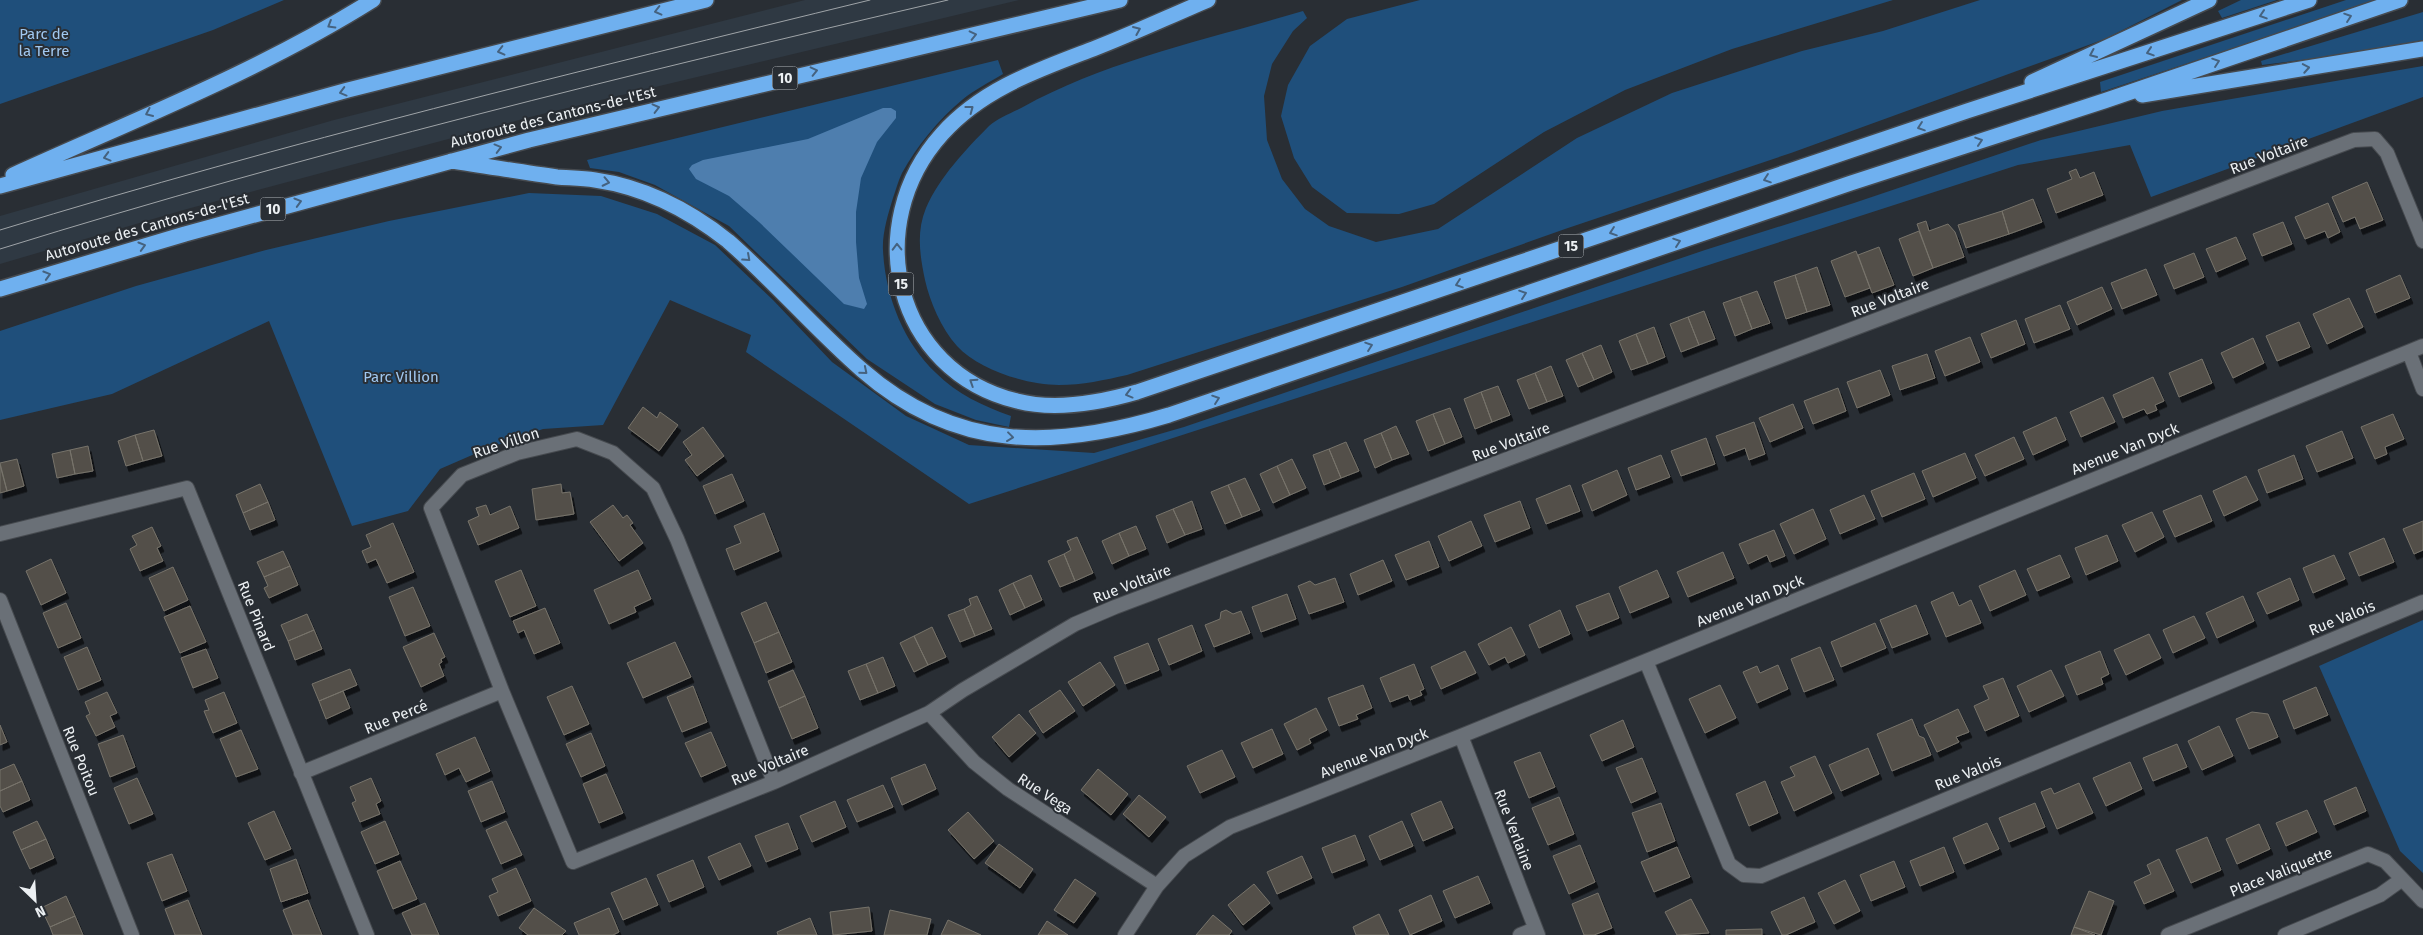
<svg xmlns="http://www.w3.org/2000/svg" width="2423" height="935" viewBox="0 0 2423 935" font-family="'Fira Sans',sans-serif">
<defs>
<filter id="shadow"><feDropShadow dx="3" dy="5.5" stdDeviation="0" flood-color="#0009"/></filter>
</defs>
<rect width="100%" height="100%" fill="#292e34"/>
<path fill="#2f3943" d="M805 0H1019L534 116 187 209 0 264V216L334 120Z"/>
<path fill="#1f4f7b" d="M0 0H284L213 30 0 104Z
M1420 0H1893L1732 49 1625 90 1544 132 1434 204 1399 214 1347 213 1312 187 1294 158 1281 116 1288 85 1310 46 1347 19Z
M1980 0H2182L2105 39 1791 153 1565 229 1402 287 1127 375C1105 380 1082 385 1059 385 1027 385 979 370 957 346 941 328 930 302 925 280 920 256 916 232 926 208 939 178 966 149 989 126 998 118 1012 113 1023 107 1108 60 1210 39 1303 11L1307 18 1293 31 1272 64 1264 96 1267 140 1282 179 1305 209 1329 226 1376 242 1438 229 1577 138 1672 93 1802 51 1883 31Z
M2241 0H2277L2222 18 2218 11Z
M2346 0H2379L2101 92 2100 82Z
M2423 12V40L2348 54 2262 65 2261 61Z
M998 60 1003 74C990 82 974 90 962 100 938 120 917 146 902 173 898 181 896 190 893 198 888 214 882 234 883 250 885 295 903 342 936 373 957 394 983 406 1011 416L1009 427 976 420 935 404 867 359 729 226 655 185 619 172 590 168 587 160Z
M2423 66V97L2151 197 2130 145 2018 165 969 504 746 352 751 335 670 300 603 425 543 429 486 449 440 469 408 511 352 526 269 321 112 394 0 420V331L136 286 266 250 389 221 529 193 601 196 657 214 715 245 773 300 832 362 906 416 969 445 1094 453 1184 427 1705 250 1854 203 2041 140 2162 111Z
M2423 620V873L2400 851 2319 666Z"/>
<path fill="#4e7eae" d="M883 108H891L896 111V118L877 142 861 178 856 212V242L859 278 867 304 864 309 844 304 759 222 729 196 696 179 689 169 692 165 703 160 808 139Z"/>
<path fill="#535048" stroke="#77736b" filter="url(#shadow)" d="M2076 169 2080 178 2094 172 2103 195 2056 213 2047 189 2072 179 2069 172Z
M2367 182 2383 220 2360 229 2355 217 2343 222 2332 197Z
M2033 199 2042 222 2009 234 2002 211Z
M2328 203 2340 232 2328 238 2325 231 2305 239 2295 217Z
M2002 211 2009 234 1966 248 1958 225Z
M1926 221 1929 231 1948 224 1955 232 1964 257 1933 268 1917 224Z
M2283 222 2292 244 2262 256 2253 234Z
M1919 231 1933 268 1913 276 1899 239Z
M2236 237 2246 259 2216 272 2206 249Z
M1879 247 1894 285 1872 293 1858 255Z
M1856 251 1870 288 1845 297 1831 261Z
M2194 253 2204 277 2174 289 2164 265Z
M1817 267 1830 305 1807 312 1795 275Z
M2146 269 2157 295 2122 309 2111 283Z
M1795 275 1807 312 1786 319 1774 282Z
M2400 275 2410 298 2375 313 2366 290Z
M2102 287 2112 309 2077 325 2067 302Z
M1757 291 1770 323 1752 329 1740 297Z
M1740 297 1752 329 1735 336 1723 303Z
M2349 298 2363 327 2327 344 2313 314Z
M2060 305 2070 329 2034 343 2025 319Z
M1704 311 1715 339 1699 345 1688 317Z
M1688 317 1699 345 1681 352 1670 324Z
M2016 320 2025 344 1991 358 1981 334Z
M2299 322 2310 347 2277 361 2266 336Z
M1654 327 1665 357 1648 364 1636 334Z
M1636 334 1648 364 1631 370 1619 341Z
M1970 337 1980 362 1945 376 1935 351Z
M2253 338 2264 363 2233 378 2221 353Z
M1601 345 1612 372 1594 380 1582 353Z
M1582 353 1594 380 1578 387 1566 360Z
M1927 354 1935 378 1900 390 1892 366Z
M2202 359 2212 383 2179 397 2169 373Z
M1551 366 1563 396 1547 402 1535 373Z
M1880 370 1890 395 1857 408 1847 382Z
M1535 373 1547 402 1529 409 1517 380Z
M2153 377 2164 401 2155 405 2157 410 2147 414 2144 409 2123 418 2113 395Z
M1498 386 1510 415 1492 422 1481 392Z
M1838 388 1846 411 1813 424 1804 401Z
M1481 392 1492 422 1475 429 1464 399Z
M2103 397 2115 422 2081 437 2070 412Z
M1793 404 1803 428 1770 442 1759 418Z
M643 407 657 418 660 412 678 425 659 451 628 428Z
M1450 408 1462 437 1445 444 1433 414Z
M1433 414 1445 444 1428 451 1416 421Z
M2393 414 2404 439 2385 447 2387 454 2375 459 2361 427Z
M2056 417 2066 440 2033 455 2023 432Z
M1754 422 1765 454 1749 460 1745 448 1724 456 1716 436Z
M1396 426 1409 454 1392 460 1381 433Z
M703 427 724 456 697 476 685 460 692 455 683 442Z
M154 430 162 456 143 461 135 435Z
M2342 431 2353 458 2317 472 2306 446Z
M1381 433 1392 460 1375 468 1364 440Z
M135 435 143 461 126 466 118 441Z
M2014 437 2024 459 1985 476 1975 455Z
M1706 438 1715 464 1681 476 1671 451Z
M1346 442 1359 471 1341 478 1329 449Z
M88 446 93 471 75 474 70 450Z
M1329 449 1341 478 1324 485 1313 455Z
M70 450 75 474 57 478 52 454Z
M1965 453 1976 478 1933 497 1922 471Z
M1661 455 1670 477 1636 490 1628 468Z
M2294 455 2303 479 2267 493 2258 470Z
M17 459 24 486 7 491 0 463Z
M1292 459 1306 488 1290 495 1277 466Z
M0 465 7 491 0 493Z
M1277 466 1290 495 1273 503 1260 474Z
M1617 470 1627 495 1592 511 1582 485Z
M1914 473 1925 499 1882 517 1871 491Z
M732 474 744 501 715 514 703 486Z
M2246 476 2258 500 2224 516 2213 491Z
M1245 478 1260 510 1242 517 1228 485Z
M260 484 268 502 243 513 236 495Z
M561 484 562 493 570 492 574 514 536 520 532 489Z
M1228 485 1242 517 1225 524 1211 492Z
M1570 485 1580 511 1546 524 1536 499Z
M1864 495 1875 519 1840 534 1830 510Z
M2201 495 2212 521 2175 537 2163 511Z
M1192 501 1202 529 1185 535 1173 509Z
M1520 501 1530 528 1495 542 1484 515Z
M268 502 275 520 250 530 243 513Z
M486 505 490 515 510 506 519 528 478 545 468 521 479 516 476 508Z
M613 505 623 518 627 515 633 523 630 525 643 543 619 561 590 522Z
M1173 509 1185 535 1167 543 1156 516Z
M1813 509 1826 539 1794 554 1780 524Z
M2152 512 2164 537 2135 552 2122 525Z
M764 513 779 551 734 570 726 549 741 543 734 526Z
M1471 521 1482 546 1449 561 1438 536Z
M2423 521V550L2414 554 2403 529Z
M393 523 414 572 387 583 376 559 367 563 362 551 371 547 366 535Z
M1136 526 1146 549 1129 556 1119 533Z
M152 527 161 546 157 548 163 561 140 571 130 549 137 545 132 536Z
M1774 530 1785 556 1770 562 1767 555 1748 564 1739 544Z
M1119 533 1129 556 1112 564 1102 541Z
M2107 535 2118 561 2086 575 2075 548Z
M1077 537 1093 573 1075 581 1064 554 1071 550 1067 541Z
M2384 538 2394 562 2359 576 2349 553Z
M1429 541 1439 567 1406 580 1395 555Z
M283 551 290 566 264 577 257 562Z
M1723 552 1734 578 1688 597 1677 572Z
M1064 554 1075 581 1060 587 1048 561Z
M2060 555 2070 577 2037 591 2027 569Z
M2334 555 2345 579 2313 593 2303 568Z
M51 559 66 593 41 605 26 571Z
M1383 560 1392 581 1358 595 1350 574Z
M290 566 298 585 269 598 264 588 268 586 264 577Z
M173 567 188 600 164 611 149 578Z
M521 570 536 606 510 617 495 581Z
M638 570 651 599 634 607 636 612 609 624 594 590Z
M1657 570 1669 597 1630 613 1619 587Z
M2015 570 2026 595 1990 611 1979 586Z
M1031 575 1042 600 1025 608 1013 583Z
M1335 578 1344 602 1309 614 1298 586 1310 581 1315 585Z
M2290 578 2299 600 2267 614 2257 593Z
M1013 583 1025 608 1010 615 999 590Z
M413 587 430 626 405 636 389 597Z
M1953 592 1959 606 1971 600 1981 623 1946 637 1931 602Z
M1609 593 1619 618 1587 631 1576 606Z
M1287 594 1296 619 1261 632 1252 607Z
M977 596 992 629 975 636 964 609 971 605 969 599Z
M2243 596 2254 621 2217 638 2206 613Z
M766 602 779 632 754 643 741 613Z
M66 603 81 638 58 648 43 613Z
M1916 605 1928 634 1892 648 1880 620Z
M190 606 206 642 180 653 164 617Z
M545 608 560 643 534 654 524 630 518 633 513 621Z
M964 609 975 636 960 642 948 615Z
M1226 610 1233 614 1241 611 1250 633 1214 647 1205 625 1220 619 1221 612Z
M1560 610 1570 634 1539 648 1529 625Z
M307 614 314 630 288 641 281 625Z
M2194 616 2205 638 2173 653 2163 630Z
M1875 623 1886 648 1841 667 1831 642Z
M1192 625 1202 651 1169 665 1158 639Z
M932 627 946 657 928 665 914 636Z
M1511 627 1525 655 1508 663 1505 657 1489 665 1478 644Z
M314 630 322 649 295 660 288 641Z
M779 632 792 662 766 673 754 643Z
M434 633 445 657 441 659 442 662 439 664 444 676 421 687 403 647Z
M2149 634 2161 658 2126 675 2114 650Z
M914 636 928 665 914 672 900 643Z
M675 642 691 677 643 698 627 663Z
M1148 643 1159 670 1125 684 1114 657Z
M87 647 101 680 78 690 64 657Z
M1820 647 1834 680 1804 692 1791 659Z
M206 649 218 678 193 688 181 658Z
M1465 651 1476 673 1441 689 1431 667Z
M2100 651 2109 674 2101 678 2103 684 2077 695 2065 666Z
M883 657 895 686 878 693 866 664Z
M1100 662 1115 685 1083 706 1068 682Z
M866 664 878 693 860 700 848 671Z
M1414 664 1424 689 1420 691 1422 695 1410 700 1408 695 1390 702 1380 678Z
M1778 665 1788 689 1757 703 1743 672 1757 666 1760 673Z
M350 669 357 685 319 701 312 684Z
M793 670 805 696 779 708 768 681Z
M2051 670 2064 696 2029 712 2017 686Z
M2003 678 2019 716 1985 731 1974 706 1989 699 1983 686Z
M1363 685 1372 708 1356 715 1358 719 1339 726 1328 698Z
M1720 685 1736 718 1705 733 1689 699Z
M572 686 589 724 564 735 547 697Z
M693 686 707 722 682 732 667 697Z
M2316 687 2328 715 2294 729 2283 701Z
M1060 690 1075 711 1043 733 1029 711Z
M343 691 350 708 326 719 319 701Z
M107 692 117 713 110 716 115 727 96 736 86 716 90 714 85 702Z
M224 692 237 723 213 733 204 711 209 710 205 700Z
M805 696 818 728 792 739 779 708Z
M1316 708 1327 730 1309 739 1311 743 1297 750 1284 724Z
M1958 709 1969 732 1956 737 1959 742 1937 752 1924 725Z
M2252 712 2268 714 2278 737 2249 749 2236 719Z
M1019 714 1036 733 1009 757 992 737Z
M1912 719 1919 736 1924 738 1931 755 1892 771 1877 734Z
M1623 720 1634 747 1602 761 1590 735Z
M0 725 7 742 0 745Z
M2219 726 2233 756 2202 770 2188 741Z
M1272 729 1283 754 1253 768 1241 743Z
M241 730 258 769 236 777 220 739Z
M711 732 726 766 701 777 685 743Z
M591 733 605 766 581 777 566 744Z
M123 735 135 767 110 777 98 744Z
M475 737 490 771 466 782 459 768 445 775 436 754Z
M2177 744 2187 767 2153 781 2143 758Z
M1868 748 1879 774 1841 791 1829 765Z
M1222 750 1235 777 1200 793 1187 766Z
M1540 752 1555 787 1529 798 1514 762Z
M1815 756 1832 793 1794 811 1781 782 1795 776 1790 767Z
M1642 758 1656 792 1631 803 1616 768Z
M2130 762 2142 789 2106 806 2093 778Z
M14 764 22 781 0 791V770Z
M925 764 936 789 902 805 891 778Z
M1098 769 1128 794 1111 815 1081 790Z
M606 774 623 813 599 823 583 784Z
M137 778 153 814 129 824 114 788Z
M371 778 381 801 376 804 380 814 360 822 352 803 356 801 350 787Z
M22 781 30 800 3 812 0 806V791Z
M492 781 505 812 481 822 468 791Z
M1765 781 1778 813 1749 826 1736 794Z
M2079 783 2093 813 2057 829 2041 792 2051 788 2054 794Z
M883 785 893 807 857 822 847 800Z
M2356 787 2366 811 2334 825 2324 801Z
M1139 795 1166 817 1149 837 1123 814Z
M1559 797 1574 834 1548 845 1532 808Z
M835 801 846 827 812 842 800 816Z
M1441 801 1453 828 1423 841 1411 814Z
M1661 803 1675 841 1647 852 1632 813Z
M2035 803 2045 827 2009 842 1999 818Z
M2307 810 2317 832 2286 846 2276 823Z
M274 811 291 849 265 860 248 823Z
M968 812 994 841 974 859 948 830Z
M37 821 46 839 21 850 13 832Z
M385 821 399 854 375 864 361 832Z
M506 821 522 855 501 864 486 830Z
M1402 821 1413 846 1380 860 1369 836Z
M788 823 798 849 766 862 755 836Z
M1987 823 1999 849 1964 864 1953 838Z
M2259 824 2270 849 2237 864 2226 839Z
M1355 835 1365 860 1332 873 1322 848Z
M2207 837 2221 870 2191 883 2176 850Z
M46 839 54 858 30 869 21 850Z
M740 843 751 866 719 880 708 857Z
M999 844 1033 869 1020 888 985 863Z
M1580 845 1595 882 1569 894 1553 856Z
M1677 847 1690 877 1654 892 1641 862Z
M1944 847 1954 872 1920 886 1910 861Z
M172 854 187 891 162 901 147 863Z
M1302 856 1312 878 1277 894 1267 872Z
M296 859 308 893 281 902 270 869Z
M2159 859 2174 891 2144 904 2134 882 2151 874 2147 865Z
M693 860 704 887 669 902 657 875Z
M400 861 417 899 393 909 377 871Z
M1894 861 1905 887 1871 901 1860 875Z
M516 868 531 901 498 916 489 896 498 892 492 879Z
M1478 876 1490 903 1455 918 1443 891Z
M646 878 658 905 623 920 611 893Z
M1075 879 1096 893 1074 923 1054 910Z
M1845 880 1860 911 1834 924 1818 893Z
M1254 884 1270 903 1243 925 1228 905Z
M2089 891 2114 901 2101 935 2074 927Z
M1598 893 1612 928 1594 935H1584L1572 904Z
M1431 895 1442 921 1410 935 1399 910Z
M66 896 75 916 50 927 41 908Z
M1804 897 1815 922 1786 935H1782L1771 912Z
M1691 899 1709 933 1677 935 1665 912Z
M188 900 202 935H175L165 909Z
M308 900 322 935H293L283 910Z
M425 903 439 935H412L402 913Z
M869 907 872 931 833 935 830 912Z
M534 908 566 931 562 935H528L519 928Z
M609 908 619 932 613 935H579L574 923Z
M890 910 931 919 927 935H884Z
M1379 914 1389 935H1356L1353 927Z
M1213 915 1232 931 1229 935H1196Z
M75 916 83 935H53L50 927Z
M810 918 817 935H778L777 932Z
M948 920 981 935H941Z
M1047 921 1068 935H1038Z
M2074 927 2095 935H2071Z
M1762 929V935H1726V930Z"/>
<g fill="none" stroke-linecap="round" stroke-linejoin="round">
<g stroke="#464a4f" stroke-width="16">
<path id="minor" d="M2409 352 2423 389
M0 534 187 488 367 935
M0 600 132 935
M1646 661 1729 864 1744 875 1761 876 2423 602
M929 713 974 762 1008 789 1157 886
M1461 736 1538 935
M301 773 502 691
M774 782 677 539 653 488 613 453 577 439 517 453 462 475 431 508 502 691 573 862 774 782 929 713 963 690 1075 624 1115 607 2354 140 2375 139 2387 153 2423 241
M1125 935 1157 886 1184 856 1230 827 1461 736 2423 346
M1520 935 1535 929
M2168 935 2368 854 2385 861 2423 901
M2285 935 2380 895 2401 880"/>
</g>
<g stroke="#464a4f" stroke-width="18">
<path id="motorway" d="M1208 0C1170 16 1132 34 1093 49 1038 70 982 89 942 134 860 225 894 371 1017 401 1056 411 1099 403 1137 392L1967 111 2309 0
M2032 82 2209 0
M2142 95 2423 49
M451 161C486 166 521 172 557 177 569 178 582 178 595 180 644 187 689 210 728 241 775 282 815 329 862 370 957 453 1056 449 1169 415L1851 183 2104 101 2400 0
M13 175C134 120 260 71 373 0
M0 186 348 90 706 0
M0 289 185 234 529 140 1120 0"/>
</g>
<use href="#minor" stroke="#6a7077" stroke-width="14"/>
<use href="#motorway" stroke="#6fb0ef" stroke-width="15"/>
<path stroke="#9fa4a8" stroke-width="1" d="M0 230C287 142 579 71 870 0
M0 249C312 152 630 74 948 0"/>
</g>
<defs><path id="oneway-chevron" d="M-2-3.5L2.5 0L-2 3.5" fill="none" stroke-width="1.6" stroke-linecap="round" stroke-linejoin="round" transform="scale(1.25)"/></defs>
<g stroke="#45627f">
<use href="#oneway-chevron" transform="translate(658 11) rotate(166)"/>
<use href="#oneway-chevron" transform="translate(2263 15) rotate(162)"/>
<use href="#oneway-chevron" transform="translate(2348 17) rotate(-19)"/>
<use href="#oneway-chevron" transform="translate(331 25) rotate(149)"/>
<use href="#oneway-chevron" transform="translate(1137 30) rotate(-23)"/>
<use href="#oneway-chevron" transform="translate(973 35) rotate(-13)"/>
<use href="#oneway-chevron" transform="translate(501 51) rotate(166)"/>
<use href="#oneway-chevron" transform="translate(2150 52) rotate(162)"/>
<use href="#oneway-chevron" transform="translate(2093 54) rotate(156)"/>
<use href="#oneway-chevron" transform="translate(2216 62) rotate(-19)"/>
<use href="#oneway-chevron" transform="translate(2306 68) rotate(-10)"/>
<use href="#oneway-chevron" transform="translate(814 71) rotate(-13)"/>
<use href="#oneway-chevron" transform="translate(343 92) rotate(165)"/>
<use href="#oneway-chevron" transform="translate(656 108) rotate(-14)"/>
<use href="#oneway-chevron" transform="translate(970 109) rotate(-37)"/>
<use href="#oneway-chevron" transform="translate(149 113) rotate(156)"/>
<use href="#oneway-chevron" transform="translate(1921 127) rotate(161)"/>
<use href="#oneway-chevron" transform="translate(1979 141) rotate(-18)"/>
<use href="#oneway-chevron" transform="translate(498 148) rotate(-15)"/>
<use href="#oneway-chevron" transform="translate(107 157) rotate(165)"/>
<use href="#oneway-chevron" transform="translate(1767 179) rotate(161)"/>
<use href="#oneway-chevron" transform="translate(606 182) rotate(12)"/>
<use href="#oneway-chevron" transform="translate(298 202) rotate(-16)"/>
<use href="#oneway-chevron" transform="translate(1613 232) rotate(161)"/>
<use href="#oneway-chevron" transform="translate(1677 242) rotate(-19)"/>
<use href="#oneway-chevron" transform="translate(142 246) rotate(-16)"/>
<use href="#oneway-chevron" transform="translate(897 247) rotate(-91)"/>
<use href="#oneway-chevron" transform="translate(747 258) rotate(42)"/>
<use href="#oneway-chevron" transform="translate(47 275) rotate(-17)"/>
<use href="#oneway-chevron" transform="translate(1459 284) rotate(161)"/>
<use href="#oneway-chevron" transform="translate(1523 294) rotate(-19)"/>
<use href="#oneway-chevron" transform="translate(1369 346) rotate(-19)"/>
<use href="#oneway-chevron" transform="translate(864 371) rotate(40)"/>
<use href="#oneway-chevron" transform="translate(973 382) rotate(-147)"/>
<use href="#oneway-chevron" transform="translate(1129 394) rotate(165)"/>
<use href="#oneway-chevron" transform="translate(1216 399) rotate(-19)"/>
<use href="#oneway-chevron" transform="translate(1010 437) rotate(7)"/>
</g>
<g text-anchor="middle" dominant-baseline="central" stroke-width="4" stroke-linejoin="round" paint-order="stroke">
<g fill="#292e34" stroke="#b2b6ba" stroke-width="1">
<rect x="772.5" y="66.5" width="25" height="23" rx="4"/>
<rect x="260.5" y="197.5" width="25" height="23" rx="4"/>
<rect x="1558.5" y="234.5" width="25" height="23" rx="4"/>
<rect x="888.5" y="272.5" width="25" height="23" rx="4"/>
</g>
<g font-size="14" font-weight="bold" fill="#ecf0f3">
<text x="785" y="78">10</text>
<text x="273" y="209">10</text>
<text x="1571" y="246">15</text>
<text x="901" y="284">15</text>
</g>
<g font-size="15" fill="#a0c8f1" stroke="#292e34">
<text x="44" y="34">Parc de<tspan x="44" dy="17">la Terre</tspan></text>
<text x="401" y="377">Parc Villion</text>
</g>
<g font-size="15" fill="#ecf0f3" stroke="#292e34">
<text transform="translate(553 117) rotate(-14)">Autoroute des Cantons-de-l'Est</text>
<text transform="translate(2269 155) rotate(-21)">Rue Voltaire</text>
<text transform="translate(147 227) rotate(-16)">Autoroute des Cantons-de-l'Est</text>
<text transform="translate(1890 298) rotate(-21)">Rue Voltaire</text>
<text transform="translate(1511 442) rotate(-21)">Rue Voltaire</text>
<text transform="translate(506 443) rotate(-18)">Rue Villon</text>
<text transform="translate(2125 449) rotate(-22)">Avenue Van Dyck</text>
<text transform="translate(1132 584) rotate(-21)">Rue Voltaire</text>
<text transform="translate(1750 601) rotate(-22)">Avenue Van Dyck</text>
<text transform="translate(256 616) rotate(68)">Rue Pinard</text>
<text transform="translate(2342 618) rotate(-22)">Rue Valois</text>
<text transform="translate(396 717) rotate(-22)">Rue Percé</text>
<text transform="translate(1374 753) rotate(-21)">Avenue Van Dyck</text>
<text transform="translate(81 761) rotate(68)">Rue Poitou</text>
<text transform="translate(770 765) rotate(-23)">Rue Voltaire</text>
<text transform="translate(1968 773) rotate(-22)">Rue Valois</text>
<text transform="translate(1045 794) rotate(33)">Rue Vega</text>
<text transform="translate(1514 830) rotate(69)">Rue Verlaine</text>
<text transform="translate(2281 872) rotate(-22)">Place Valiquette</text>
</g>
</g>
<g transform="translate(35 900) rotate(155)" stroke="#292e34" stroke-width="4" paint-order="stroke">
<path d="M0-4L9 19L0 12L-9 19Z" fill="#ecf0f3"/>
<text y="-8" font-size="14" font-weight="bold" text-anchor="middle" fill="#ecf0f3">N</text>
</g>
</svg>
